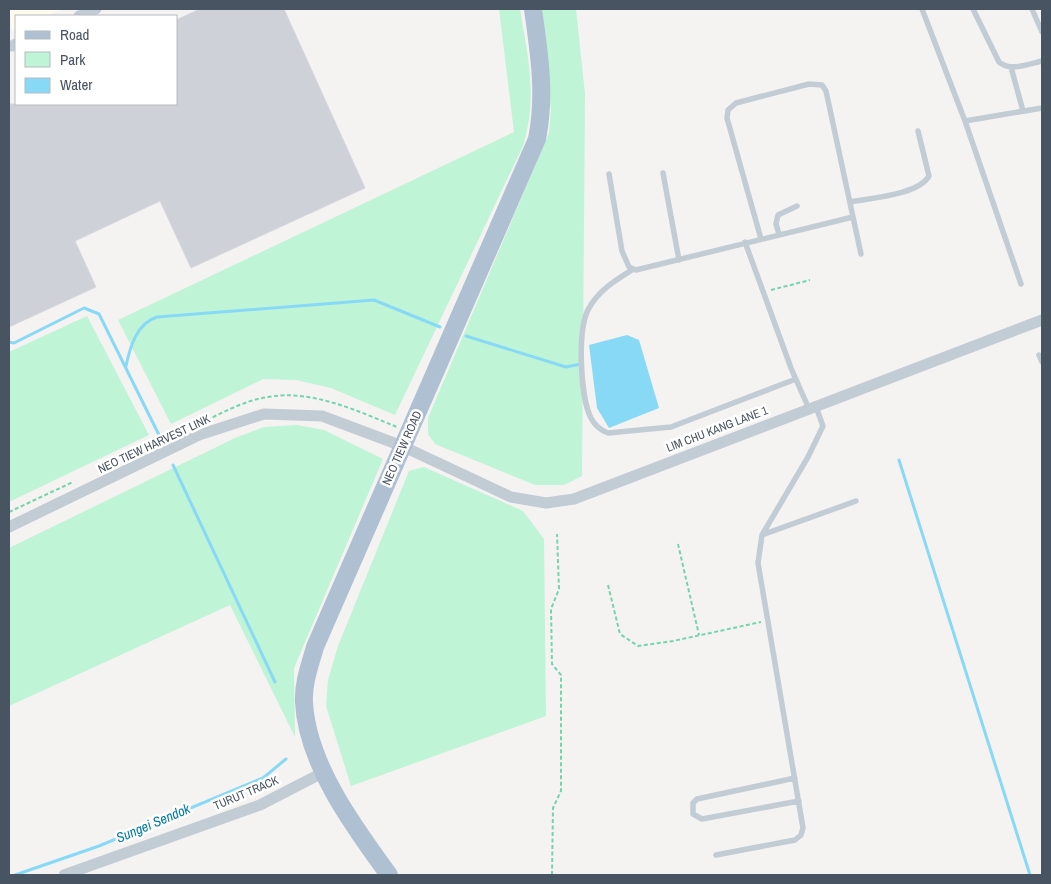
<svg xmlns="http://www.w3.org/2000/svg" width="1051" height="884" viewBox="0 0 1051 884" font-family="'Archivo Narrow',sans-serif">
<rect width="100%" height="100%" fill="#f5f2f2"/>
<path fill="#fefaed" d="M9 9H62L45 16H16V29L12 31Z"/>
<path fill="#bff4d6" d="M499 9H520C528 59 538 95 523 146L395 415 331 388 296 380 263 379 171 424 118 320 514 132Z
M540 9H576L585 94 582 476 564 485H535L435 444 428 434V418L549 133 551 109Z
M87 316 149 435 9 502V352Z
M297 425 324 430 383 459 294 668 295 737 230 605 9 706V548L235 438 264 427Z
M424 467 523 511 544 539 546 716 351 786 326 706 328 680 338 646 409 471Z"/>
<path fill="#88d9f5" d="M627 335 639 340 659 408 609 428 597 408 589 345Z"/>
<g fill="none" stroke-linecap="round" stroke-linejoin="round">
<path stroke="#88d9f5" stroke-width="3" d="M466 336 566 367 581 364
M9 342 14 343 84 308 99 314 161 439
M126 366C130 347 137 323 157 317L374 300 440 327
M899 460 1030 875
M173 465 275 682
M15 875 99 846 263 778 286 759"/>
</g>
<path fill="#ced1d8" stroke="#d6d8de" d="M200 9H284L365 188 191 268 160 201 75 241 96 287 9 327V104H176V20Z"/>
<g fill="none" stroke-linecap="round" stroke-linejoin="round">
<path stroke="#73d6aa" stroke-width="2" stroke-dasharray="4 2.5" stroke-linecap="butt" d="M771 290 810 280
M207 420C226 411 246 400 268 397 311 389 358 411 397 427
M9 512 73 482
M678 544 699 635
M608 585 620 634 638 646 673 641 761 622
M552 875 553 808 561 791V675L552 664 551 609 559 589 557 534"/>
<path stroke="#c2ccd5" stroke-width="5.5" d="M922 9 965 121 1021 284
M973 9 999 62C1010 72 1029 64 1042 61
M1032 9 1042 32
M1011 67 1023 111
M965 121 1042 108
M663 173 679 260
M609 174 622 251 629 267 636 270 853 217 826 91 822 85 809 84 736 103 728 110 727 118 761 239
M850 202C871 198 918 195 929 176L918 131
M853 217 861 254
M779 234 776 224 778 215 797 206
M745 242 791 368 809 409
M632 270C616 280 599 290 589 308 577 328 580 397 591 418 595 426 600 430 608 433L671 427 796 379
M1039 355 1042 362
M762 535 856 501
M795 778 697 799 693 803V814L702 819 799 801
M716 855 795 840 801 835 803 828 758 563 762 535 808 457 823 426 816 407"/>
<path stroke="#c2ccd5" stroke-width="11" d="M79 16 96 9
M12 46 16 44
M9 527 199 435 264 414 322 416 402 446 511 497 546 503 574 499 1042 320
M64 875 260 805 324 772"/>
<path stroke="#b0c0d3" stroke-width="18" d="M389 875C354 827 307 764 304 702 303 683 310 665 315 647L537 139C546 94 539 53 533 9"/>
</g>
<g text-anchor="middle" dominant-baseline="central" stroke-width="5" stroke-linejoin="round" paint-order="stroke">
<g font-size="12" fill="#485462" stroke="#fff">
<text transform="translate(717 429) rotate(-21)">LIM CHU KANG LANE 1</text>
<text transform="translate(154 444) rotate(-25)">NEO TIEW HARVEST LINK</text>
<text transform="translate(402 448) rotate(-66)">NEO TIEW ROAD</text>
<text transform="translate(246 793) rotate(-23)">TURUT TRACK</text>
</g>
<g font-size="14" font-style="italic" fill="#037aa3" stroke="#fff">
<text transform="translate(153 823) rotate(-23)">Sungei Sendok</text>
</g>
</g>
<rect width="1051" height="884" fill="none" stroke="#485462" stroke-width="20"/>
<rect x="15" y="15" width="162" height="90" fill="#ffffff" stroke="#b6bbc0"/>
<rect x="25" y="31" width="25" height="8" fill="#b0c0d3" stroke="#b6bbc0"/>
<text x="60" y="40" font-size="15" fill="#485462">Road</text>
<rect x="25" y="52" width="25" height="15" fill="#bff4d6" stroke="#b6bbc0"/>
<text x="60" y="65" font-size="15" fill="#485462">Park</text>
<rect x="25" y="78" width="25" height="15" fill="#88d9f5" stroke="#b6bbc0"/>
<text x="60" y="90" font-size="15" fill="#485462">Water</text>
</svg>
